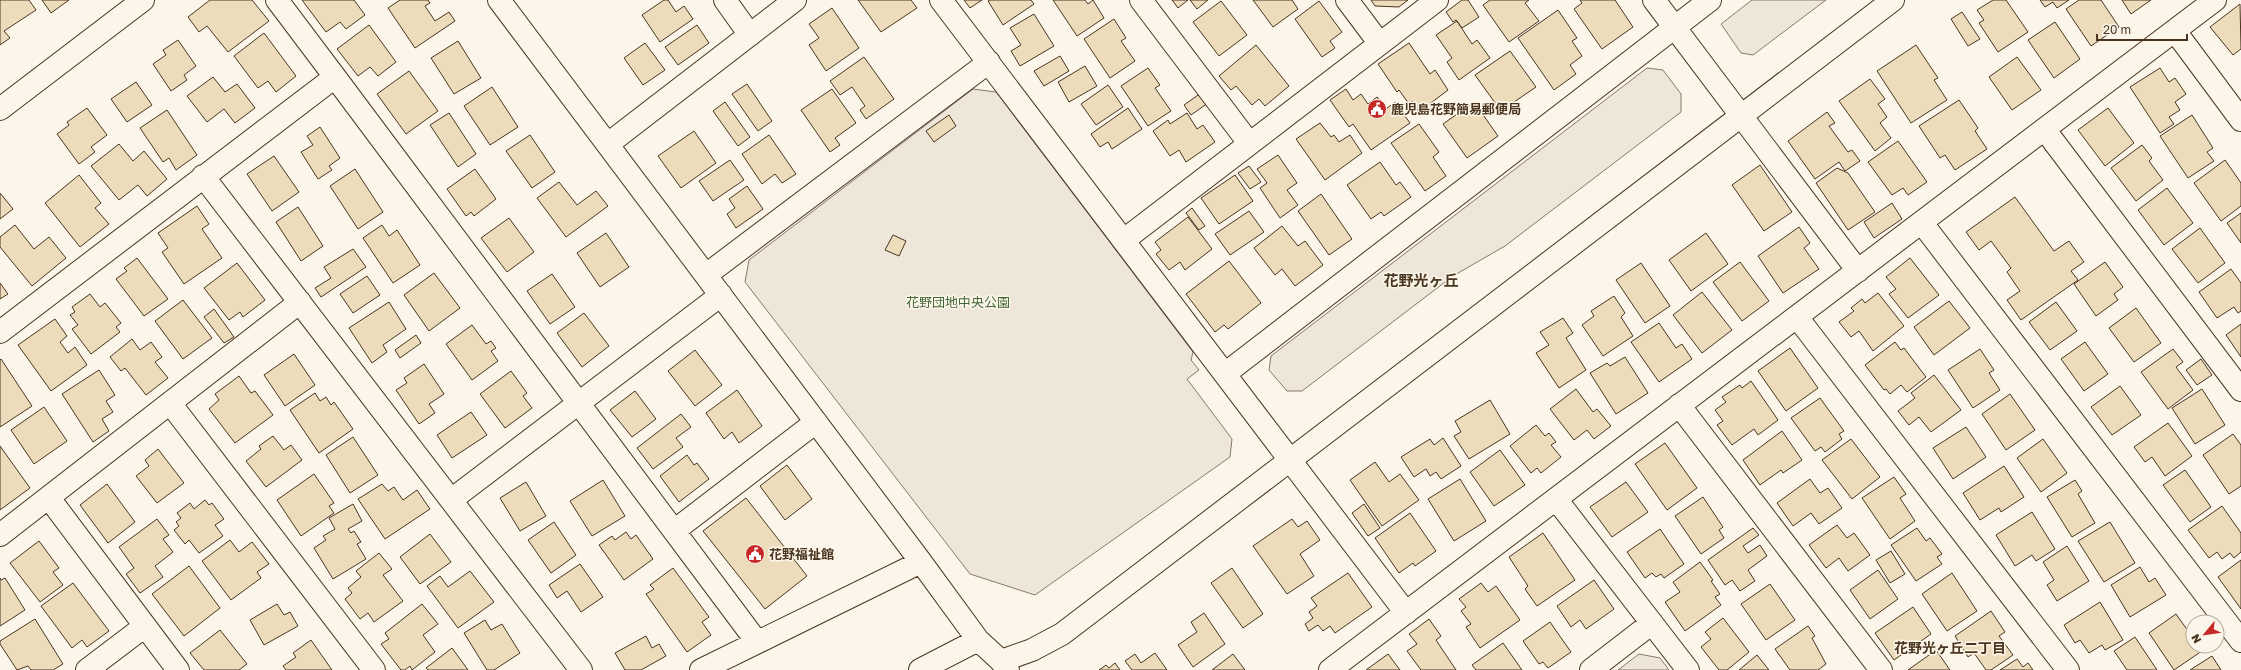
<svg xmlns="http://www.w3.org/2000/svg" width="2241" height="670" viewBox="0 0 2241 670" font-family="'Golos Text','Noto Sans JP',sans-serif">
<rect width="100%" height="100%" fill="#fbf6e9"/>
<path fill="#ede6d9" stroke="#887966" d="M1752 0H1826L1753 55 1741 53 1721 24Z
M1647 68 1663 70 1681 94V112L1505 246 1453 276 1302 391H1287L1269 370 1271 356Z
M973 89 996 92 1193 352 1191 360 1199 370 1187 379 1232 439 1230 457 1035 595 970 574 745 282 749 260Z
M1639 654 1660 658 1669 670H1618Z"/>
<path fill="#ecdcbc" stroke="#4a3520" d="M0 0H29L36 10 4 31 10 38 0 45Z
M42 0H69L51 13Z
M210 0H252L269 21 228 52 207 26 199 32 188 17Z
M302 0H354L365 15 346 29 340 22 326 32Z
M400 0H428L430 3 425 6 435 21 449 12 455 21 415 48 388 8Z
M664 0H668L676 12 684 6 693 19 660 42 642 15Z
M858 0H911L917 8 881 32Z
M964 0H982L970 8Z
M990 0H1031L1034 4 1003 25 988 1Z
M1053 0H1085L1088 4 1093 0 1104 18 1077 36Z
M1172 0H1188L1178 8Z
M1190 0H1208L1197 9Z
M1253 0H1292L1298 9 1273 27Z
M1371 0H1408L1399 7 1375 6Z
M1462 0H1468L1479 17 1462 28 1456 20 1453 22 1446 12Z
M1490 0H1529L1525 3 1539 21 1509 42 1483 5Z
M1580 0H1615L1633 27 1602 49 1574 9 1582 3Z
M1993 0H2006L2028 32 1998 52 1979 23 1984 20 1977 10Z
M2040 0H2069L2057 8 2053 2 2045 7Z
M2079 0H2101L2119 27 2091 46 2066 9Z
M2122 0H2151L2131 14Z
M1221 1 1247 35 1219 56 1193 22Z
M1319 1 1342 32 1330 41 1335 48 1322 57 1295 19Z
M2240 4 2241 49 2233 55 2210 27Z
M832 8 859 48 826 71 809 45 819 38 809 24Z
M1558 10 1577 38 1572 41 1582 56 1570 65 1576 74 1554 90 1518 38Z
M1962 12 1980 39 1968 46 1951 19Z
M1034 14 1054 46 1020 66 1011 51 1021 45 1010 28Z
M1114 19 1126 38 1121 41 1135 61 1110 78 1084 39Z
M1457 21 1472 44 1477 40 1490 58 1459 80 1447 62 1452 58 1436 35Z
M2055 22 2080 59 2054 78 2028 40Z
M369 25 396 62 378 76 370 67 358 76 337 49Z
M697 25 709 43 678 65 665 47Z
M264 33 296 76 276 92 268 81 258 88 234 56Z
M178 40 196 66 184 75 187 80 171 91 153 64 166 55 163 50Z
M458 41 481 78 454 94 431 58Z
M645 43 665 70 643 85 624 58Z
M1409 43 1430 74 1435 70 1448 90 1419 112 1412 101 1409 104 1399 90 1397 92 1378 64Z
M1256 45 1289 86 1265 106 1259 99 1252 105 1236 86 1231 90 1219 76Z
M1916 45 1938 78 1934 80 1947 100 1911 123 1877 71Z
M1510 51 1536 87 1501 111 1475 75Z
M1060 56 1069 71 1044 86 1034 71Z
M864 57 894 99 866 119 860 110 865 106 852 87 840 95 830 81Z
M2017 57 2041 90 2012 110 1989 77Z
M1085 66 1097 86 1069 102 1058 82Z
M1148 68 1160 85 1155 88 1171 111 1148 126 1121 86Z
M2160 68 2169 82 2175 78 2186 94 2175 102 2180 110 2169 117 2174 124 2160 133 2130 87Z
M409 71 438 111 406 134 377 94Z
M213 77 225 92 237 84 255 108 235 123 224 109 207 122 187 96Z
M1870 79 1885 99 1878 104 1887 117 1880 123 1891 138 1875 151 1839 101Z
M136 82 152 105 127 122 111 99Z
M747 84 772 121 758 131 732 94Z
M1108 85 1123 107 1096 125 1081 104Z
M492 87 518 127 490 145 464 106Z
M832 89 856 123 835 138 840 145 830 152 801 110Z
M1346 89 1353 100 1361 94 1368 104 1377 97 1386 109 1395 102 1410 123 1371 150 1353 124 1349 127 1330 100Z
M1201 93 1208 103 1191 115 1184 105Z
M1959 100 1978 128 1975 131 1987 149 1955 170 1945 155 1940 158 1919 126Z
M725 102 750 137 738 146 713 111Z
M1474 102 1498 136 1467 158 1443 124Z
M87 108 107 135 91 147 95 152 79 164 57 134 69 125 67 122Z
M1128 108 1142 129 1112 149 1108 142 1100 147 1091 134Z
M2108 108 2134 143 2105 166 2078 130Z
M167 110 197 155 176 170 169 158 163 162 140 128Z
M1827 112 1835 123 1829 126 1848 152 1852 150 1860 161 1845 171 1839 162 1815 179 1788 141Z
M449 113 476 154 458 167 430 125Z
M1187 113 1197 129 1203 125 1215 142 1186 162 1179 150 1170 156 1153 131 1168 120 1170 124Z
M949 115 956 126 934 142 926 131Z
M2192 115 2213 148 2207 152 2214 161 2188 178 2160 136Z
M1320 123 1331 137 1334 135 1339 142 1350 135 1362 153 1325 180 1296 139Z
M1419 124 1439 152 1433 157 1446 176 1425 191 1391 143Z
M320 127 340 158 329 166 332 170 318 179 301 152 313 145 307 136Z
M694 131 716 163 681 188 658 156Z
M530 135 555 172 532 188 506 151Z
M769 135 796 174 782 183 775 174 762 184 742 154Z
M1898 141 1927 182 1908 195 1903 188 1892 195 1868 162Z
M119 144 133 161 144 151 167 179 147 196 138 185 119 200 91 166Z
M2142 145 2152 158 2149 161 2163 180 2136 201 2111 168Z
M1278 155 1297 183 1287 190 1298 205 1280 218 1260 188 1267 183 1257 169Z
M274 156 299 192 272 211 247 174Z
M730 160 744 180 713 201 699 181Z
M2225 160 2241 183V206L2221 221 2194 183Z
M1380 162 1396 185 1400 182 1411 197 1384 216 1381 212 1371 219 1347 185Z
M1760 165 1792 212 1764 231 1732 185Z
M1249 166 1261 182 1250 189 1238 173Z
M1837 168 1848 173 1875 212 1848 230 1816 183Z
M355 169 383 212 358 229 330 186Z
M475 169 496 199 474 216 471 212 466 216 447 189Z
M79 175 101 203 95 208 109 224 80 247 45 203Z
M1235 175 1253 201 1219 224 1201 198Z
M559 182 577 205 596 191 608 206 566 237 537 198Z
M747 186 763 209 736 228 727 214 735 208 729 199Z
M2167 188 2193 223 2164 245 2138 210Z
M0 193 13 209 0 219Z
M1321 194 1352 239 1329 255 1298 211Z
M2015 197 2054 251 2069 241 2084 262 2071 271 2078 280 2021 320 2007 300 2020 291 2007 272 2011 268 1991 241 1979 250 1966 232Z
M1892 203 1902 219 1874 238 1864 222Z
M197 206 209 224 202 229 222 258 184 284 162 252 168 248 158 233Z
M298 207 323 246 301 261 276 222Z
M1192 208 1205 226 1199 230 1186 213Z
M1249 211 1264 232 1230 255 1215 234Z
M2241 213V243L2227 223Z
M1188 217 1212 249 1185 270 1180 262 1169 270 1156 254 1161 250 1155 242Z
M509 218 534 252 507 272 481 238Z
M15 225 34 249 49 237 66 258 32 286 0 247V237Z
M382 225 389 236 397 230 420 265 393 283 363 238Z
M1282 226 1298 246 1305 241 1323 265 1295 286 1282 269 1275 275 1254 248Z
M1799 227 1810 243 1804 248 1819 269 1783 293 1758 256Z
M2200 228 2225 263 2198 283 2172 249Z
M606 233 629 267 600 287 577 253Z
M1706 233 1728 264 1691 291 1669 260Z
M893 235 906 241 899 256 885 250Z
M353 249 366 267 321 297 315 288 331 278 324 267Z
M137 258 168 299 144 316 116 279 127 271 124 268Z
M1910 258 1939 295 1908 318 1889 294 1896 289 1886 277Z
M1229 261 1261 303 1228 329 1224 325 1215 332 1186 294Z
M1740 262 1769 301 1742 321 1713 282Z
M2105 262 2123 287 2114 294 2118 300 2096 316 2074 284Z
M237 263 265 300 243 317 240 312 229 320 204 288Z
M1641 263 1670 306 1645 323 1616 280Z
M2231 269 2241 283V311L2238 313 2234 307 2217 318 2199 292Z
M434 273 460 308 429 331 404 295Z
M552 274 575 307 550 324 527 291Z
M367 276 380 295 353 313 340 294Z
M0 283 8 294 0 299Z
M1702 292 1732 330 1702 353 1673 315Z
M1878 293 1904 326 1873 351 1859 331 1851 337 1839 322 1854 311 1851 308 1862 299 1865 303Z
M90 294 100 307 105 303 121 323 116 327 120 332 91 354 72 329 78 325 70 315 75 312 72 307Z
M1614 296 1625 313 1621 317 1633 336 1603 356 1582 325 1594 316 1591 311Z
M183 300 212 338 183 359 155 321Z
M1949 301 1970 328 1934 355 1914 327Z
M389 302 406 329 383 345 387 352 372 363 349 328Z
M2056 302 2077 331 2050 350 2029 322Z
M2136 308 2161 343 2134 362 2109 328Z
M214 309 234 337 224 343 204 317Z
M584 313 609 346 582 367 557 333Z
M1563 318 1573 333 1566 338 1586 370 1559 388 1536 353 1549 345 1540 332Z
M55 319 67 336 60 342 68 353 75 347 87 365 51 391 18 345Z
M1659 323 1676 348 1682 344 1692 359 1659 382 1631 342Z
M2241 324V357L2226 335Z
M472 325 486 344 491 341 496 348 491 351 498 361 472 380 446 344Z
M416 335 421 343 400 358 395 350Z
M132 339 140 350 151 342 162 357 155 362 168 378 146 395 125 368 121 371 110 357Z
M1895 342 1901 350 1904 348 1926 377 1907 392 1901 385 1890 394 1886 389 1884 390 1865 365Z
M2085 342 2108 374 2084 391 2061 359Z
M1790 348 1818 388 1786 411 1758 371Z
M1980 349 1994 370 1989 373 2000 390 1973 408 1948 370Z
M2173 349 2183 362 2176 367 2193 390 2168 409 2141 372Z
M695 350 722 385 695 406 668 371Z
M294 354 315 385 285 406 264 375Z
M1625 357 1648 393 1616 414 1590 373 1607 363 1610 366Z
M1 359 32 406 0 427V360Z
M2201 359 2212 375 2197 385 2186 370Z
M424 364 444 394 429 404 435 413 419 424 396 390 407 383 404 378Z
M99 370 115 395 106 401 113 412 102 419 109 431 93 442 62 394Z
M511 371 527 393 523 396 532 408 505 428 480 394Z
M1934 375 1961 410 1931 432 1919 417 1909 425 1898 411 1915 398 1911 393Z
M239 376 251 393 255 391 273 415 235 443 209 409 219 400 215 394Z
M1751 381 1778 420 1758 435 1754 429 1732 445 1717 425 1723 421 1715 410 1726 402 1722 397 1740 385 1742 388Z
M2120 386 2141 415 2112 435 2091 407Z
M1576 389 1593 412 1597 409 1611 426 1594 439 1587 430 1574 440 1550 409Z
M2202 389 2225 425 2195 444 2172 408Z
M737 390 762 426 739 443 732 432 724 439 706 413Z
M635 391 656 419 632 437 610 410Z
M315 393 320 401 326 397 331 405 334 402 353 429 319 453 290 410Z
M2010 394 2035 430 2006 450 1982 414Z
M1820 398 1844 431 1839 434 1842 439 1825 452 1821 447 1815 451 1791 418Z
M1490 400 1510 434 1469 459 1454 436 1461 432 1455 421Z
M44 407 67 441 34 464 11 430Z
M471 412 487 435 452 458 437 435Z
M681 414 691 427 676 438 683 447 653 469 637 448Z
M2168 423 2192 456 2165 476 2152 457 2145 462 2134 447Z
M1536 425 1545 436 1549 433 1556 442 1551 445 1561 457 1541 473 1537 468 1531 473 1510 446Z
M1966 427 1986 457 1953 479 1933 448Z
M1782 431 1802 460 1783 473 1781 470 1760 485 1743 460Z
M2233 434 2241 445V486L2229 494 2203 455Z
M273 436 284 450 291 445 302 460 266 487 246 461 261 449 259 446Z
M353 437 378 475 350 493 326 455Z
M1443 438 1461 466 1441 479 1436 472 1430 476 1426 469 1414 477 1401 457 1430 439 1434 445Z
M1851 439 1880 477 1852 499 1822 460Z
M2043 439 2067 473 2041 492 2017 458Z
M1665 443 1697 488 1667 510 1635 464Z
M0 446 30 488 0 510Z
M158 449 184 483 157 503 136 476 149 466 145 460Z
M1500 450 1525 485 1494 506 1470 472Z
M687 455 694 465 697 463 709 479 679 502 660 476Z
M1375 462 1389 482 1400 474 1419 500 1382 526 1350 480Z
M787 465 812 499 785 520 760 486Z
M2004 466 2024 497 2001 512 1999 508 1980 520 1963 493Z
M2185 470 2211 507 2190 522 2163 485Z
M314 474 334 503 329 506 334 513 301 536 277 500Z
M1894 477 1906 494 1900 498 1915 521 1890 539 1862 498Z
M1460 479 1486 521 1454 541 1428 499Z
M1810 479 1820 493 1828 488 1842 508 1819 524 1811 513 1793 526 1777 503Z
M603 480 625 516 592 536 570 501Z
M2075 480 2082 491 2078 494 2095 523 2072 537 2047 497Z
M526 482 546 516 520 531 500 498Z
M1626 482 1648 512 1612 537 1590 507Z
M107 484 135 522 108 543 80 505Z
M382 484 388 491 394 487 403 500 417 490 430 509 385 539 358 499Z
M1703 497 1723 527 1719 530 1724 538 1701 554 1675 516Z
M746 498 807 576 765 609 703 531Z
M205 500 209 505 212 503 224 519 215 525 223 536 199 553 189 540 185 544 174 530 179 526 176 522 181 518 177 513 190 503 194 509Z
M353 504 362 521 348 529 351 533 354 531 361 542 357 544 366 559 333 579 314 548 326 540 323 536 335 529 329 518Z
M1364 504 1380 528 1368 536 1352 513Z
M2222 506 2241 533V552L2234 558 2230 553 2222 559 2217 552 2209 558 2188 530Z
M2032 512 2055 549 2036 561 2032 555 2015 566 1996 535Z
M1410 513 1436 551 1415 566 1413 563 1399 573 1375 538Z
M157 519 169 535 163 539 173 552 155 566 163 577 140 593 126 574 134 568 119 547Z
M1292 519 1298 527 1307 521 1320 540 1300 554 1314 576 1287 594 1253 546Z
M554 522 576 555 551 573 528 540Z
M2110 522 2135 563 2104 582 2078 541Z
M1837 525 1847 538 1854 533 1870 555 1848 571 1839 558 1826 568 1809 545Z
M1753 528 1759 535 1743 546 1748 553 1760 545 1767 556 1748 570 1755 581 1740 591 1732 580 1725 585 1708 560Z
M1917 528 1926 541 1930 538 1942 554 1937 557 1942 564 1916 581 1891 545Z
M1660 529 1684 564 1664 578 1661 574 1656 577 1652 573 1645 578 1627 552Z
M626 532 631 539 636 535 653 559 624 580 599 545 612 536 615 540Z
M1543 533 1575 580 1537 606 1525 589 1528 586 1509 557Z
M430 534 451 562 420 584 400 557Z
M230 540 239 552 252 542 269 564 257 572 261 578 231 600 202 561Z
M39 541 59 568 53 572 63 585 40 602 10 563Z
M2067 546 2089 581 2057 601 2047 585 2054 580 2043 562Z
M1891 551 1905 574 1890 583 1876 560Z
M379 553 392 569 383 575 403 601 374 622 368 613 360 619 345 599 352 593 348 588 361 577 356 571Z
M2241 560V609L2218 577Z
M1700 562 1713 580 1711 581 1720 594 1715 597 1721 605 1685 631 1665 602 1680 592 1673 582Z
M580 564 603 597 581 612 567 591 557 598 549 585Z
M189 566 220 608 184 636 152 594Z
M2140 567 2149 582 2155 578 2166 595 2130 617 2111 585Z
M673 568 709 617 702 622 711 635 687 652 646 594 654 589 650 585Z
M1232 568 1263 614 1243 628 1211 583Z
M1878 570 1898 599 1870 619 1850 590Z
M470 571 494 602 458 628 427 586 440 576 448 587Z
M1348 573 1372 607 1335 633 1330 626 1323 631 1318 625 1309 631 1305 624 1313 618 1309 612 1317 606 1311 598Z
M1952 573 1977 611 1947 631 1922 594Z
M0 578 1 580 5 578 25 610 0 626Z
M1594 580 1614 609 1586 629 1580 620 1571 627 1557 606Z
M73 583 109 631 87 647 82 640 72 648 41 606Z
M1481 583 1488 592 1496 586 1520 620 1480 648 1466 627 1471 624 1461 611 1466 607 1459 599Z
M1770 584 1795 620 1766 640 1741 604Z
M2100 602 2123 640 2105 650 2102 645 2089 653 2080 640 2075 643 2064 625Z
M277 604 284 615 290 612 298 626 264 645 250 620Z
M422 604 438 624 423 635 435 652 412 670 410 666 405 670H401L381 644 389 639 385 633Z
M1913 607 1931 634 1894 660 1875 633Z
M1991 611 2005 632 1999 636 2013 655 1991 670H1986L1974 653 1968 657 1955 636Z
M1204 613 1225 644 1193 667 1178 645 1197 632 1191 622Z
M2176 614 2193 638V646H2199L2202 651 2174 670 2149 633Z
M1723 618 1749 652 1727 670H1719L1701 647 1711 639 1705 632Z
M35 619 63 664 53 670H31L28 666 17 670 0 644V641Z
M1429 619 1441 636 1436 640 1456 670H1421L1407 651 1417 644 1409 634Z
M485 620 491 630 502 624 520 653 494 670H487L464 633Z
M1550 622 1571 652 1548 668 1543 662 1539 664 1523 641Z
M1808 626 1815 636 1812 638 1826 664 1818 670H1790L1775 649Z
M220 630 247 664 239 670H204L190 653Z
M646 636 652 648 659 644 666 656 641 670H625L615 653Z
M2135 637 2157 670H2127L2114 651Z
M311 640 332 670H286L283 666 296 657 293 653Z
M1503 643 1522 670H1476L1472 665Z
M452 648 468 670H428L426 668Z
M1936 650 1950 670H1908Z
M1155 653 1167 670H1132L1125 661 1135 654 1141 663Z
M1233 654 1245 670H1212Z
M1388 654 1400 670H1366Z
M1757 655 1769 670H1739Z
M2212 656 2221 670H2190Z
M2017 659 2023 667 2028 663 2033 670H2000Z
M1115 663 1120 670H1099L1106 665 1109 668Z"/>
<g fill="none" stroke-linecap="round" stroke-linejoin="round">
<g stroke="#4a3520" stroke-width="24">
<path id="minor" d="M499 0 921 562 978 640 1001 661
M725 0 750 35
M941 0 1406 613
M1141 0 1249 143
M1347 0 1380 44
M1654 0 1858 271
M2175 31 2241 120
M335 77 757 642
M0 109 143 0
M2045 130 2241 390
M608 144 795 0
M203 176 581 670
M1922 223 2241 641
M1124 240 1437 0
M706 275 989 62
M1797 317 2068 670
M0 332 335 77 277 0
M1226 373 1710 0
M170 403 374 670
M1679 405 1881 670
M49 498 178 670
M1556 499 1688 670
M451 500 721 295
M674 531 816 422
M0 535 300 302
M87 670 145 626
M701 670 921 562
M920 670 978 640
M1330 670 2215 0
M1591 670 1652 623"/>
</g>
<g stroke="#4a3520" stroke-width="24">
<path id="tertiary" d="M1008 670 1001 661 1032 650 1062 634 1893 0"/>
</g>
<use href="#minor" stroke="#fbf6e9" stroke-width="22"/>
<use href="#tertiary" stroke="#fbf6e9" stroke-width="22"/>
</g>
<defs>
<g id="civic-disc" transform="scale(1)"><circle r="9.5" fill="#c62828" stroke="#fbf6e9"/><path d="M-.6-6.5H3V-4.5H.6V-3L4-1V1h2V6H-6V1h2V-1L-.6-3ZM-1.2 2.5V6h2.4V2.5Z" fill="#fff"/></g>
</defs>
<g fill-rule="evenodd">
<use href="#civic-disc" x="1377" y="109"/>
<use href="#civic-disc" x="755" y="554"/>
</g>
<g text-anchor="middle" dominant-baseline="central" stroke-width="3" stroke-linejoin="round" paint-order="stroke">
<g font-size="13" font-weight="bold" fill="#4a3520" stroke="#fbf6e9" text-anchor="start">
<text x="1391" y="109">鹿児島花野簡易郵便局</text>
<text x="769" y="554">花野福祉館</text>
</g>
<g font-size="13" fill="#436837" stroke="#fbf6e9">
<text x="958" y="302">花野団地中央公園</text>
</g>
<g font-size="14" font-weight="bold" fill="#4a3520" stroke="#fbf6e9">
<text x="1950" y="647">花野光ヶ丘二丁目</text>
</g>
<g font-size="15" font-weight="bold" fill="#4a3520" stroke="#fbf6e9">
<text x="1421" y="280">花野光ヶ丘</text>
</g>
</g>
<g transform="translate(2205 634) rotate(241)"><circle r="19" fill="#fbf6e9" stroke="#b4a999"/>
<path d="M0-3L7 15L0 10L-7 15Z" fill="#c62828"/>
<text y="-6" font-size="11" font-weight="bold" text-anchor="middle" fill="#4a3520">N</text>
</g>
<path d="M2097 34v6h90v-6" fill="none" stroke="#4a3520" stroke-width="2"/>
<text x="2103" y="34" font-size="12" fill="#4a3520" stroke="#fbf6e9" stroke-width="3" paint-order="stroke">20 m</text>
</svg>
